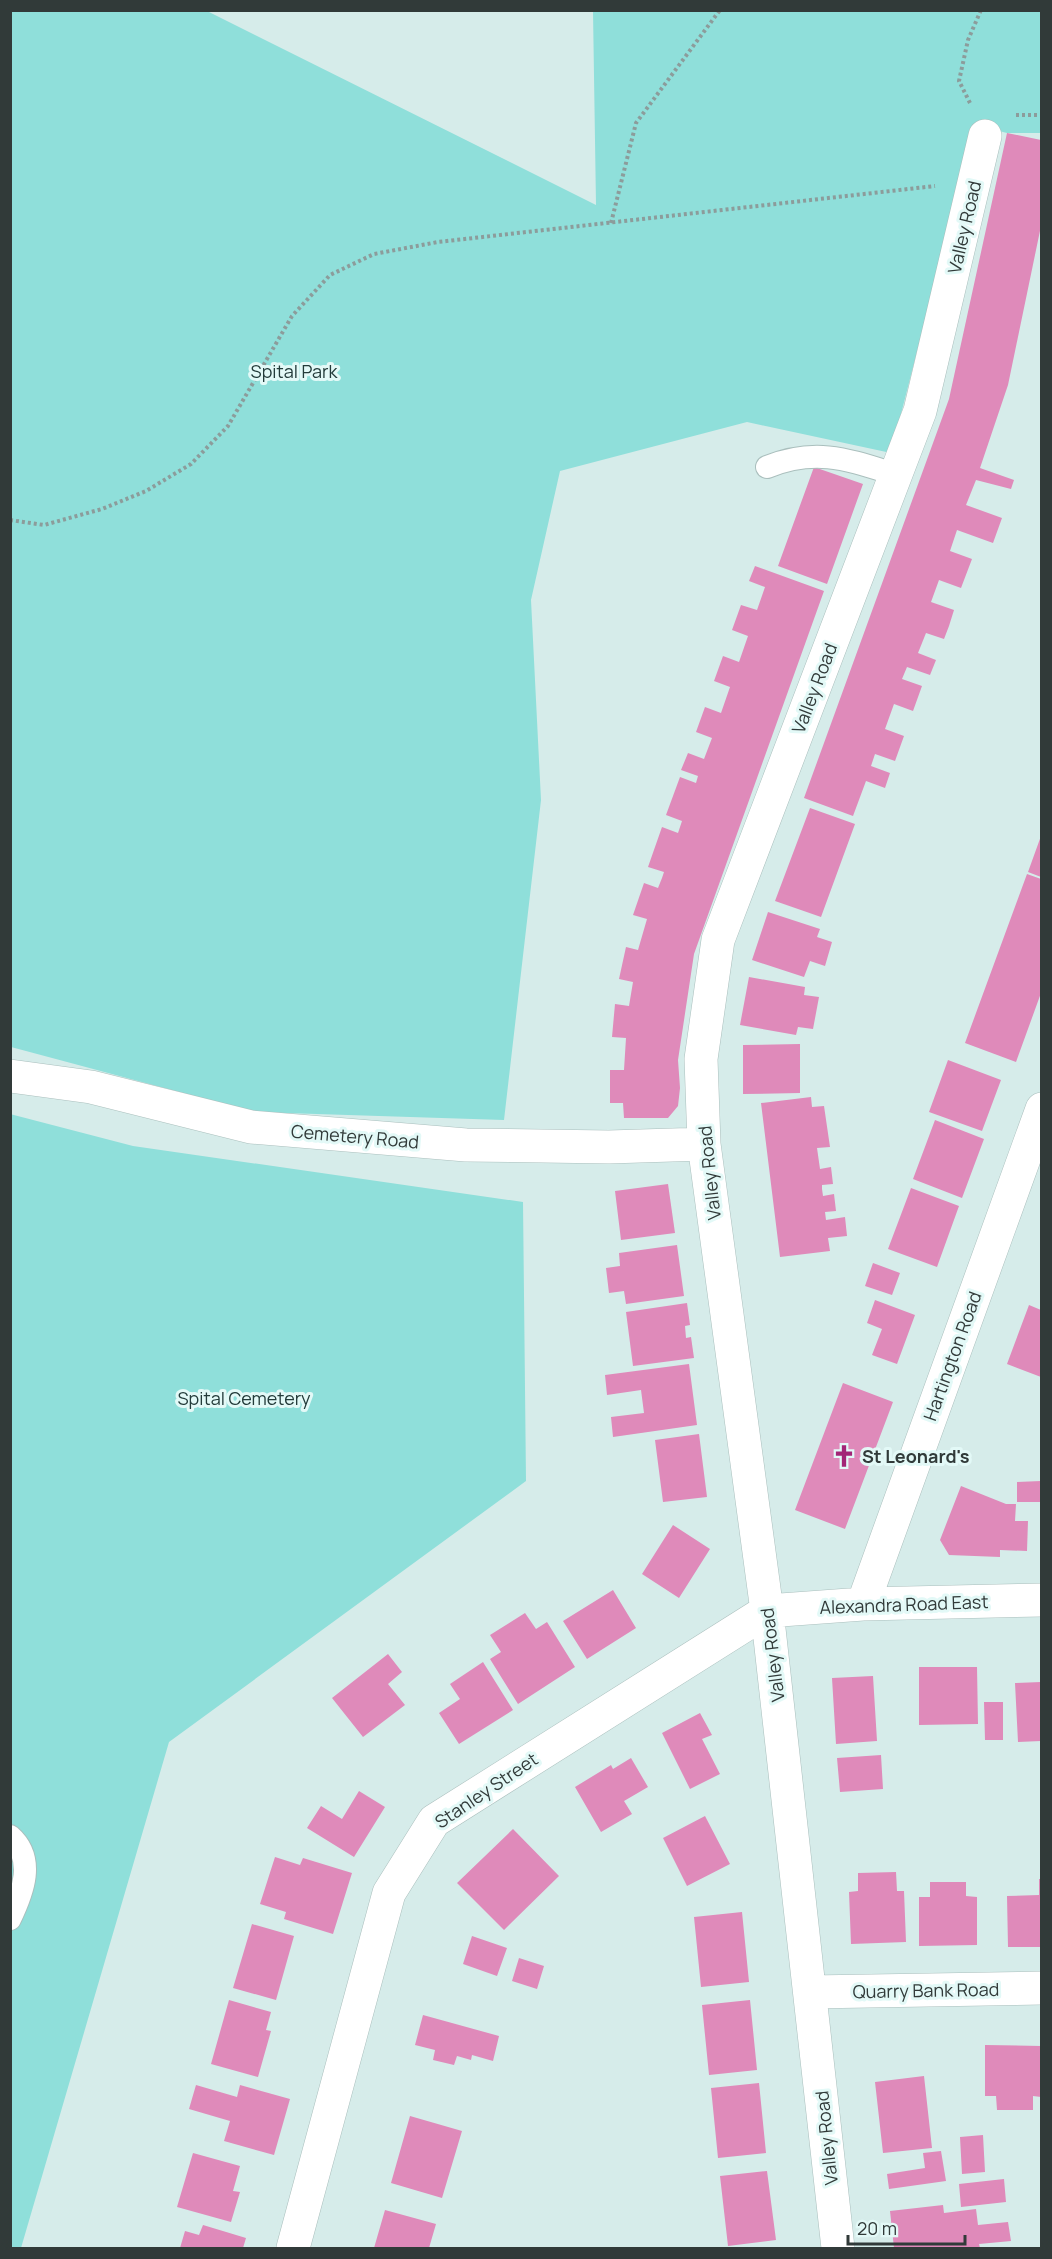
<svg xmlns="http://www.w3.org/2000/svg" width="1052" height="2259" viewBox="0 0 1052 2259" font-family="Manrope,sans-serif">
<rect width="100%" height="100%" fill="#d6ecea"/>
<path fill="#8fdfda" d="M10 11H207L596 205 593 11H1041V133H1007L975 125 891 453 747 422 560 471 531 600 541 800 504 1120 254 1112 11 1047Z
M10 1114 133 1146 523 1202 526 1481 169 1742 21 2248H10Z"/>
<path fill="#df8aba" d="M1007 133 1041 140V226L1008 385 980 468 1014 480 1011 489 976 480 966 505 1002 518 993 543 957 530 950 551 972 559 961 588 939 580 931 602 954 610 949 626 944 639 926 633 918 653 936 660 930 675 907 667 902 679 922 686 913 711 894 704 885 729 904 736 895 761 875 754 871 766 890 773 885 788 866 781 853 816 804 798 949 399Z
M814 467 863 484 827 584 778 566Z
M755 566 824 591 694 954 678 1060 680 1088 678 1106 668 1118H624L623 1103H610V1070H624L626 1038 612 1037 615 1004 629 1006 633 982 619 979 626 947 638 950 647 919 633 915 644 883 658 888 662 878 664 872 648 867 662 827 678 833 682 821 666 815 680 777 696 783 698 776 681 770 688 753 704 759 712 738 696 732 705 707 721 713 730 687 714 681 723 656 739 662 748 636 732 630 741 605 757 610 765 587 749 581Z
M810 808 855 824 821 917 775 901Z
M1041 836V877L1028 872Z
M1027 874 1041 879V993L1016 1062 965 1043Z
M768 912 820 929 817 937 832 942 825 966 810 961 804 977 752 960Z
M749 977 805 987 804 995 819 997 813 1029 798 1027 796 1035 740 1025Z
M800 1044V1093L743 1094V1045Z
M948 1060 1001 1080 982 1131 929 1112Z
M811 1097 812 1107 824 1106 830 1147 817 1148 820 1169 831 1167 833 1184 822 1185V1189L823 1196 834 1194 836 1211 825 1212 826 1220 845 1217 847 1236 828 1238 830 1251 780 1257 761 1103Z
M935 1120 984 1139 962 1198 913 1179Z
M668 1184 675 1233 621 1240 615 1191Z
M911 1188 959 1206 937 1267 888 1249Z
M677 1245 684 1296 626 1304 624 1291 609 1293 606 1268 620 1266 619 1253Z
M873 1263 900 1273 892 1295 865 1286Z
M875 1300 915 1315 897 1364 872 1355 882 1329 867 1323Z
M687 1303 690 1325 685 1326 686 1338 691 1337 694 1358 633 1366 626 1312Z
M1029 1305 1041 1310V1377L1007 1364Z
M689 1364 697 1425 613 1437 611 1417 644 1413 641 1390 607 1395 605 1375Z
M843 1383 893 1402 845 1529 795 1510Z
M699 1434 707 1497 663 1502 655 1440Z
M1041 1481V1502H1017V1482Z
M961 1486 1006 1504H1016L1015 1521H1028L1027 1551 1000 1550V1557L949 1555 940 1540Z
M673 1525 710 1549 679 1598 642 1574Z
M613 1590 636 1628 587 1659 563 1621Z
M525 1613 536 1629 547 1622 575 1667 518 1704 490 1659 501 1652 490 1635Z
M388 1654 402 1672 388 1684 405 1705 363 1737 332 1698Z
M483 1662 513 1710 459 1744 439 1713 460 1699 450 1684Z
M919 1667H977L978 1724 919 1725Z
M873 1676 877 1741 836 1744 832 1678Z
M1041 1682V1741L1018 1742 1015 1683Z
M984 1702H1003V1740H985Z
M700 1713 712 1735 702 1739 720 1774 690 1789 662 1733Z
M881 1755 883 1789 840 1792 837 1758Z
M631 1758 648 1787 624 1801 632 1814 601 1832 575 1787 611 1765 613 1769Z
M359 1791 385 1807 354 1857 307 1828 321 1806 342 1819Z
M705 1816 730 1864 687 1886 663 1838Z
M513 1829 559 1876 504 1930 457 1883Z
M275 1857 300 1865 303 1858 352 1873 333 1934 284 1919 286 1912 260 1904Z
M896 1872 897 1891H904L906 1942 851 1944 849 1892 858 1891V1873Z
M1039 1879H1041V1947H1008L1007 1896 1039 1895Z
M930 1882H966V1896L977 1897V1945L919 1946V1897H930Z
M742 1912 749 1982 701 1987 694 1917Z
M252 1924 294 1936 276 2000 233 1988Z
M472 1936 507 1948 497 1976 463 1964Z
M519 1958 544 1966 537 1989 512 1981Z
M229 2000 271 2012 266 2030 271 2031 258 2077 211 2064Z
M750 2000 757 2070 709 2075 702 2005Z
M423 2015 499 2036 493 2061 472 2055 471 2060 457 2056 454 2065 433 2060 435 2050 415 2045Z
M985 2045 1041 2046V2097L1033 2096V2110H997L996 2096H985Z
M924 2076 932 2148 883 2153 875 2082Z
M759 2083 766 2153 718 2158 711 2088Z
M196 2085 237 2097 240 2085 290 2099 274 2155 224 2141 230 2121 189 2109Z
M410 2116 462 2131 442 2198 391 2183Z
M983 2135 985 2172 962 2174 960 2137Z
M941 2151 946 2181 889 2189 887 2174 925 2168 923 2153Z
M193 2153 240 2166 233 2191 240 2192 231 2222 177 2207Z
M767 2171 776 2240 728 2246 720 2176Z
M1004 2179 1006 2202 961 2207 959 2184Z
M943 2205 944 2213 976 2209 978 2225 1008 2222 1011 2241 979 2244 980 2248H894L890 2211Z
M385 2210 436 2224 429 2248H374Z
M203 2225 246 2238 243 2248H180L185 2231 199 2235Z"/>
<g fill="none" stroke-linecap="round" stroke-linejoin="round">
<g stroke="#aabfbd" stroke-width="24">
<path id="lane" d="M767 467C817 447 849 460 897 475
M10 1836C36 1859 23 1892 10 1919"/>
</g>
<g stroke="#aabfbd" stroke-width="34">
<path id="street" d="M10 1076 91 1087 251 1127 466 1145 609 1147 704 1144
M863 1604 1042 1109
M811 1992 1042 1988
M293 2248 389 1893 434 1821 767 1611 863 1604 1042 1600
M838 2248 767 1611 704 1144 701 1059 718 940 920 411 985 136"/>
</g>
<path stroke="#8c9c9b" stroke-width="4" stroke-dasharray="3 3" stroke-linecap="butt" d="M970 103 959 81 968 40 981 10
M1016 115H1042
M611 223 636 123 720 10
M10 520 44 525 102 509 146 491 191 464 228 426 292 316 330 275 374 254 438 242 935 186"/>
<use href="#lane" stroke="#fff" stroke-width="22"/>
<use href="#street" stroke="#fff" stroke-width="33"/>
</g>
<defs>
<g id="church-bare" transform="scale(1.8)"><path d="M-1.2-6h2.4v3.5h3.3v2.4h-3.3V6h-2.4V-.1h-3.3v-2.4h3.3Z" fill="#a22577" stroke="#e3f9f7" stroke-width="2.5" paint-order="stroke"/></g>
</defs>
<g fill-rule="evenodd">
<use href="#church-bare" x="844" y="1456"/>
</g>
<g text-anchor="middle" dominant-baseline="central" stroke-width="6" stroke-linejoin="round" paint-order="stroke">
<g font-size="18" fill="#313a39" stroke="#e3f9f7">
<text transform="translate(964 227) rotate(-77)">Valley Road</text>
<text transform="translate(814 688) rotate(-69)">Valley Road</text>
<text transform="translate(355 1136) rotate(5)">Cemetery Road</text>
<text transform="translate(709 1173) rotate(-96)">Valley Road</text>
<text transform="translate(952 1356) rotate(-70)">Hartington Road</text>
<text transform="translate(904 1604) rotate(-2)">Alexandra Road East</text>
<text transform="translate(772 1655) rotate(-97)">Valley Road</text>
<text transform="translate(486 1790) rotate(-34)">Stanley Street</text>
<text transform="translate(926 1990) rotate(-1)">Quarry Bank Road</text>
<text transform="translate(826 2138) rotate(-96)">Valley Road</text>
</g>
<g font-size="18" fill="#233b3a" stroke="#e3f9f7">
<text x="294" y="371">Spital Park</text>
<text x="244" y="1398">Spital Cemetery</text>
</g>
<g font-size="18" font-weight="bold" fill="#313a39" stroke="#e3f9f7" text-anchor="start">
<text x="862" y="1456">St Leonard's</text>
</g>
</g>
<rect width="1052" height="2259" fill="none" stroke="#313a39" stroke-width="24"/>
<path d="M848 2235v9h117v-9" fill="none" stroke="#313a39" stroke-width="3"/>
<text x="857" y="2235" font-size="18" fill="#313a39" stroke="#e3f9f7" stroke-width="4.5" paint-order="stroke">20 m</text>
</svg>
